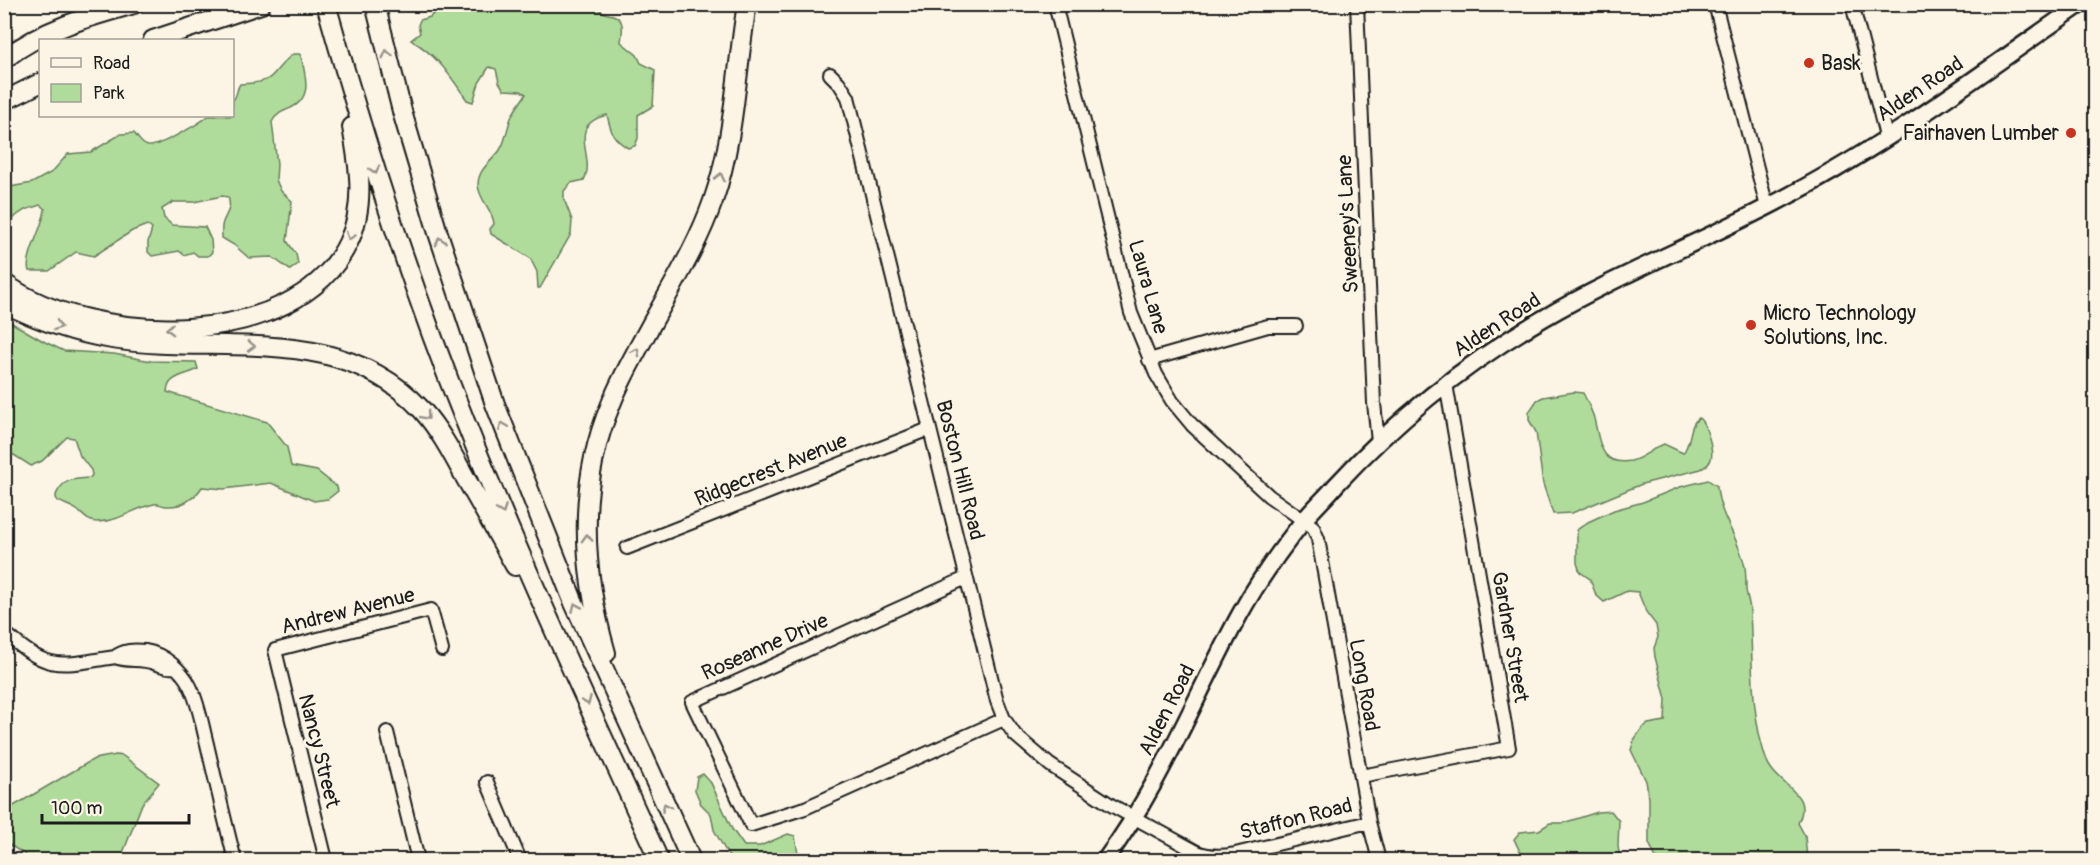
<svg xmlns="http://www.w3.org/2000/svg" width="2100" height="865" viewBox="0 0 2100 865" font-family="Pangolin,sans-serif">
<rect width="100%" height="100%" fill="#fcf5e5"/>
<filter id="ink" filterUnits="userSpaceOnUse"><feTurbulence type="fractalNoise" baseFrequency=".0167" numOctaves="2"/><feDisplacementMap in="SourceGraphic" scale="12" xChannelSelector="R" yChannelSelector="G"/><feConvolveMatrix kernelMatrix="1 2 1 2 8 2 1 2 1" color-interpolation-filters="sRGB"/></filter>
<g filter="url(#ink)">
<path fill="#afdc9b" stroke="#667c5c" stroke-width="1.5" d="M428 5H599V9C605 15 606 13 613 15 626 20 622 31 621 42L637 55 641 63 655 70 653 106 638 115V138L635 146 628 148C612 138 611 132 607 115 564 126 597 156 584 180L571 183 564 191V199L572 220 571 234 540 288H538L537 272 530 258 491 234 490 229 494 224C493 210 479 200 478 185 478 168 492 162 500 150 506 141 507 128 511 118 514 110 521 102 526 94L521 91 504 90 499 82 496 69 489 67 479 83 473 102 467 100C449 74 438 56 411 40L420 33 418 25 420 20 430 17 433 14 428 9Z
M293 54H300L302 60C306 79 312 98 291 108 283 111 276 114 272 122L277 164 276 180 281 191 292 201 287 241 296 254 298 264 290 270 272 257 249 258 234 245 222 238C222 233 221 227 223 222 227 212 232 208 228 197L222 196 194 202H173L162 209 164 218 172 225 205 227 211 240 212 252 208 256H198L193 252 184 255 179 251 152 256 148 252V242L152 229 147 225 132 231 94 256 76 252 49 271H29C24 258 44 225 45 209L40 205 25 210 16 216 5 229V194L10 187 32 183 52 172 68 154 91 152 121 134 134 133C138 137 141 145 148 146 156 148 201 123 208 116H232L233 100C238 95 236 89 240 84 281 82 267 74 293 54Z
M5 319 45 342 64 351 114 354 151 361 196 362 198 369C186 376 168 375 167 392L267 422 287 447 291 466 317 471 337 487 338 491 328 499 314 501 271 483 224 489 202 487C195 498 182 507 167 506 162 506 159 503 154 504 134 508 118 522 97 522 88 522 83 515 77 510 73 507 59 502 57 500 55 497 56 494 58 491 65 478 77 479 90 478L92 475 91 470 80 456 74 438 67 437 42 461 31 466 14 455 5 454Z
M1574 392 1583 393C1587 400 1590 408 1593 415 1600 437 1597 467 1631 461 1643 458 1653 448 1664 444L1683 453C1692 442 1688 425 1699 418 1706 423 1714 450 1711 459 1710 464 1705 467 1701 469L1642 484 1572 513 1553 514 1543 484 1536 432 1529 420V412L1537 400 1543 397Z
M1708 480 1717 486C1719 517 1739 537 1745 567 1746 574 1746 582 1746 590 1747 597 1750 604 1750 612 1753 660 1750 710 1765 756 1774 787 1815 790 1798 823L1805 836 1807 860H1657L1649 843V798L1646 781 1631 750 1634 740 1642 728 1648 724 1665 721 1666 699 1655 657 1654 648 1658 637 1656 625 1646 612 1638 592 1627 591 1604 602 1596 595 1590 579 1580 572 1577 563V530L1588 522 1614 510 1643 502 1680 487Z
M116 755 123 756 159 783 142 804 121 858 110 860H30L24 854 5 842V811L94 759Z
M703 774 711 783 732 829 744 846H760L788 834 795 836 799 860H729V857L714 830 711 814 701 804 695 790 697 777Z
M1611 811 1619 821 1618 846 1620 860H1524L1514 839 1520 832 1539 830 1550 823H1563L1598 812Z"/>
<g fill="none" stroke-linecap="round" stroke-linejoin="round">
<g stroke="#1c1c1c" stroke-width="16">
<path id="minor" d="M1055 4 1131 313 1156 374 1172 401 1192 425 1269 496 1313 527 1318 539 1369 822 1379 860
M1357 4 1374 403 1378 442
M1715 4 1767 207
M1852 4 1886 136
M830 74 839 83 848 97 997 701 1004 719 1015 735 1050 765 1111 805 1197 852C1210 857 1221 857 1235 854L1369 822
M1149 360 1268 326H1296
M627 548 929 429
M966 578 692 702 751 825 805 808 1004 719
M4 632C49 672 58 666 115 657 127 662 141 658 154 663 161 665 165 668 173 667
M115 657C124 650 134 650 145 651 164 654 182 670 190 686 199 704 202 725 207 744 216 783 225 822 235 860
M387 732 418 860
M1361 776 1509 748 1446 384
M487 782 520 860
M326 860 275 650 431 610 442 650"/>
</g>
<g stroke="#1c1c1c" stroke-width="20">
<path id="major" d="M1105 860C1161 785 1195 696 1240 614 1258 581 1281 549 1304 520 1314 508 1326 497 1336 485 1397 419 1466 363 1544 318 1623 272 1709 239 1790 195 1892 141 1986 70 2081 4"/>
</g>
<g stroke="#1c1c1c" stroke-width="22">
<path id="highway" d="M326 4C366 146 410 285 465 421 524 570 593 715 659 860
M375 4 403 115 438 233 495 404 574 603 691 860
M153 40 261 4
M4 59C43 29 88 17 134 4
M4 101 40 83
M4 283C90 346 295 353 348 243 366 206 359 165 352 127
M4 303C38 320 74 333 112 339 219 356 339 320 422 410 440 430 453 455 466 479 483 508 499 537 515 566
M606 653C582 570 577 484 611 404 622 376 638 349 652 323 674 283 698 244 713 201 735 139 736 69 747 4"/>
</g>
<use href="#minor" stroke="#fcf5e5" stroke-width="12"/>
<use href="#major" stroke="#fcf5e5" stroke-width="15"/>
<use href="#highway" stroke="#fcf5e5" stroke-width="18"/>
</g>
<defs><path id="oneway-chevron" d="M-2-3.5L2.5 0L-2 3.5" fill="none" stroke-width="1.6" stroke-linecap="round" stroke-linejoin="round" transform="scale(1.5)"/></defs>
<g stroke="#97938b">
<use href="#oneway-chevron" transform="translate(387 54) rotate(-104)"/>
<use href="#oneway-chevron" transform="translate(375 170) rotate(73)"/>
<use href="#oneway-chevron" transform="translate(720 177) rotate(-76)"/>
<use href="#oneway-chevron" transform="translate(350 236) rotate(111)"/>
<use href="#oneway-chevron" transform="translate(440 241) rotate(-107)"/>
<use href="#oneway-chevron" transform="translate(58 326) rotate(18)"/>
<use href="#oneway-chevron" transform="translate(170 329) rotate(179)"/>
<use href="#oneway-chevron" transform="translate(251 346) rotate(2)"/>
<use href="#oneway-chevron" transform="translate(636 352) rotate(-61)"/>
<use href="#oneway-chevron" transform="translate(426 416) rotate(50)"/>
<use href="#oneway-chevron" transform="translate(503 426) rotate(-112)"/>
<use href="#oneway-chevron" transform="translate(502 510) rotate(67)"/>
<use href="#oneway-chevron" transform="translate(587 538) rotate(-92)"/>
<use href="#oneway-chevron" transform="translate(576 607) rotate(-114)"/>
<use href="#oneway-chevron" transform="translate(587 701) rotate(66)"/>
<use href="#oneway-chevron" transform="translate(666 807) rotate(-115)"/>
</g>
</g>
<g fill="#c8321e" stroke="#fcf5e5" stroke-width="2">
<circle cx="1809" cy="63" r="6"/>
<circle cx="2071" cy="133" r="6"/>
<circle cx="1751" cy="325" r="6"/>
</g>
<g text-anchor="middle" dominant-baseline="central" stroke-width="6" stroke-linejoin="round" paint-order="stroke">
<g font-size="21" fill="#1c1c1c" stroke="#fcf5e5" text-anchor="start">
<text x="1821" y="63">Bask</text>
<text x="2059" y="133" text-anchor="end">Fairhaven Lumber</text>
<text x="1763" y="313">Micro Technology<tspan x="1763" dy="24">Solutions, Inc.</tspan></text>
</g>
<g font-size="21" fill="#1c1c1c" stroke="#fcf5e5">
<text transform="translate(1920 89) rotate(-34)">Alden Road</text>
<text transform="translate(1348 224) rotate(-93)">Sweeney's Lane</text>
<text transform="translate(1148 287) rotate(74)">Laura Lane</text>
<text transform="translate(1497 325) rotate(-33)">Alden Road</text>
<text transform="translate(771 470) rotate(-22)">Ridgecrest Avenue</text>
<text transform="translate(960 470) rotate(76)">Boston Hill Road</text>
<text transform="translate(348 611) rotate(-14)">Andrew Avenue</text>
<text transform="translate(1510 637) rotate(80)">Gardner Street</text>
<text transform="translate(765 647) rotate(-24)">Roseanne Drive</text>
<text transform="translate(1364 685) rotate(80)">Long Road</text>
<text transform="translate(1167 710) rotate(-63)">Alden Road</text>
<text transform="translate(319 751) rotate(76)">Nancy Street</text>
<text transform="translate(1296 819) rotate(-14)">Staffon Road</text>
</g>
</g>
<rect width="2100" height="865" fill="none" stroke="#fcf5e5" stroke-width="24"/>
<rect x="12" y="12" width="2076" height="841" fill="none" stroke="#1c1c1c" stroke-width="2" filter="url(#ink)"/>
<rect x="39" y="39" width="195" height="78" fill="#fcf5e5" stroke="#a29e95" stroke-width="1.5"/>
<rect x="51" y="58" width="30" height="9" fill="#fcf5e5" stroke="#a29e95" stroke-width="1.5"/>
<text x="93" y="69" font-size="18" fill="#1c1c1c">Road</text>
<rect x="51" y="84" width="30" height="18" fill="#afdc9b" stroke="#a29e95" stroke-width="1.5"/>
<text x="93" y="99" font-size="18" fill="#1c1c1c">Park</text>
<path d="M42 814v9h147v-9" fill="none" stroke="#1c1c1c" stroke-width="3"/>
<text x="51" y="814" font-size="18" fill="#1c1c1c" stroke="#fcf5e5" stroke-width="4.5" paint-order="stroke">100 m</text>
</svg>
